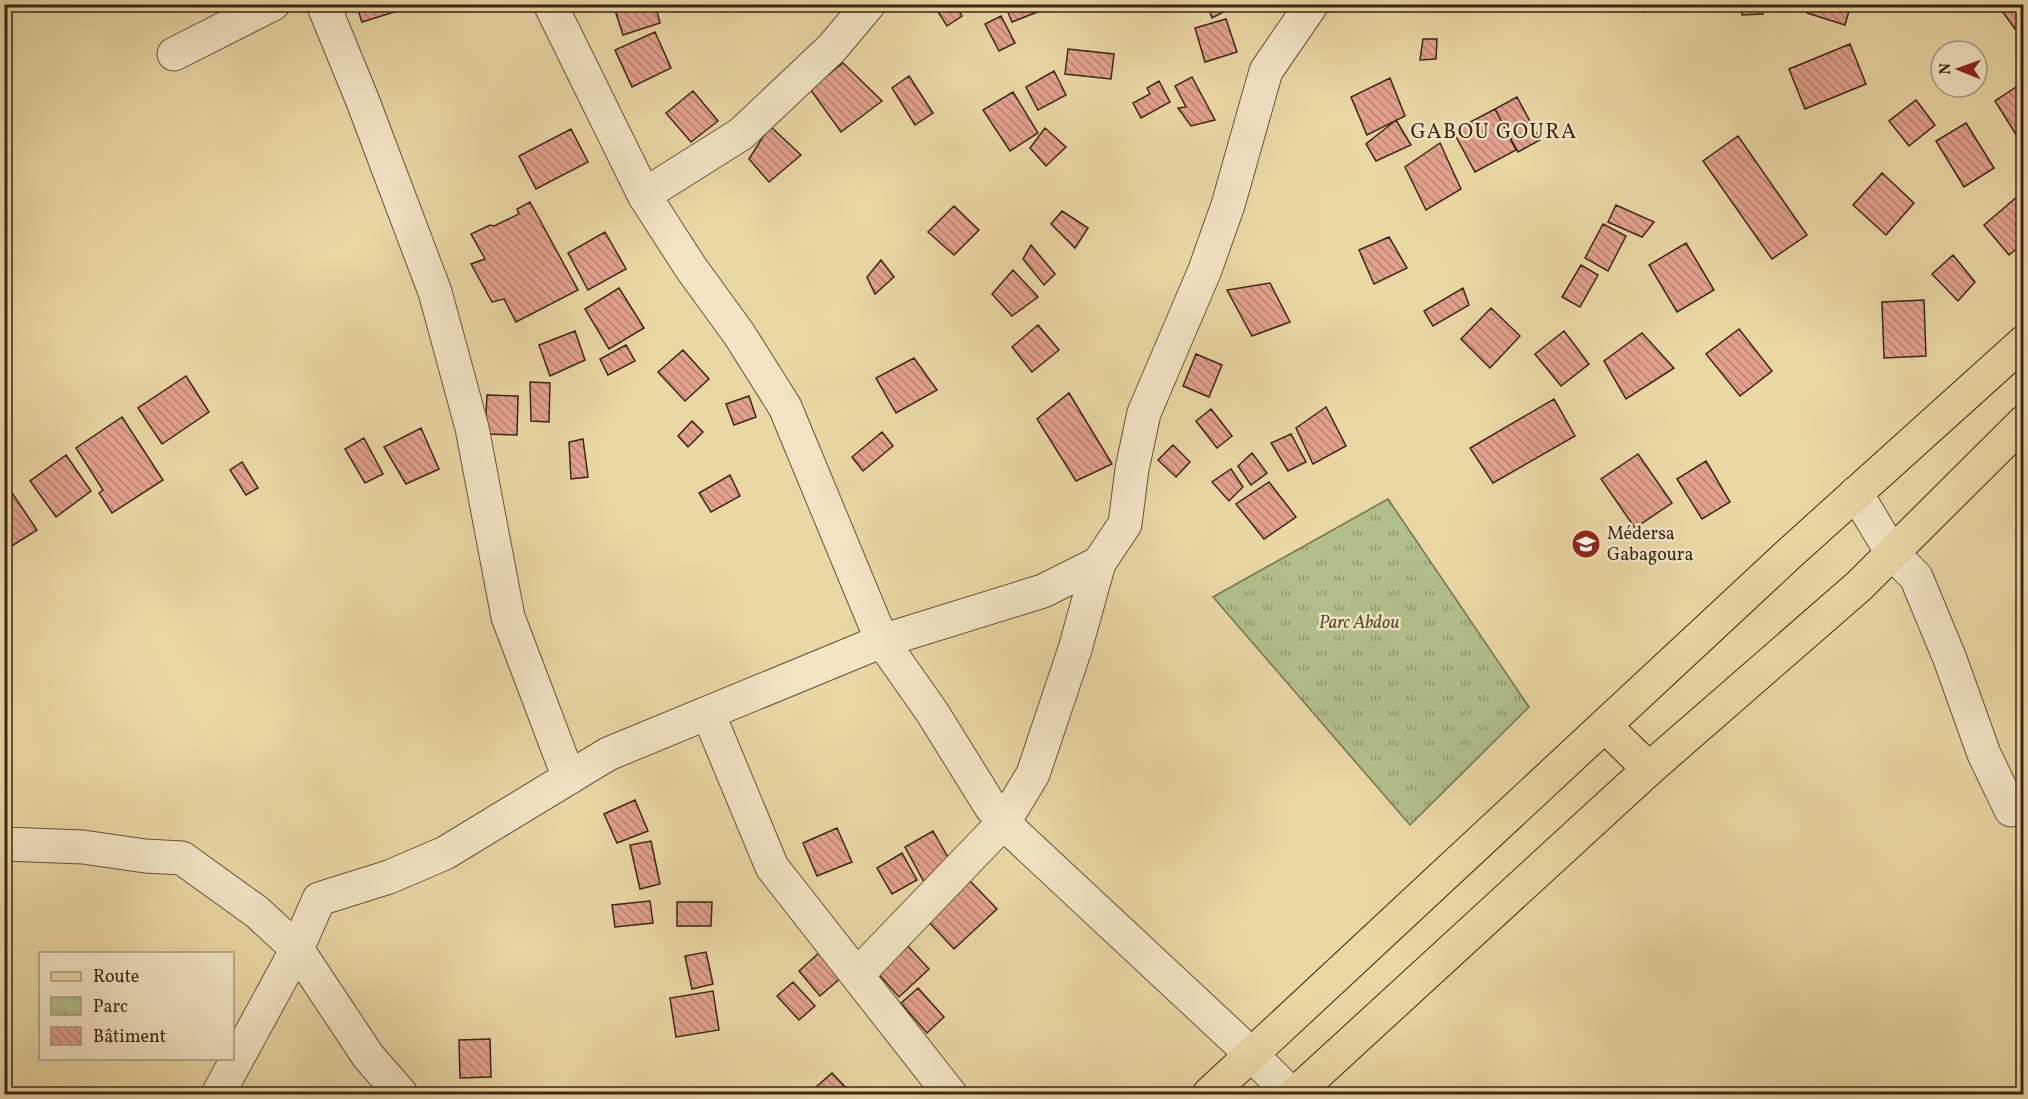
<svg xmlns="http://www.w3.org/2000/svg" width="2028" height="1099" viewBox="0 0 2028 1099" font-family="Vollkorn,serif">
<defs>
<pattern id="park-tufts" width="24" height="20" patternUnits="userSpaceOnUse" patternTransform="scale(1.5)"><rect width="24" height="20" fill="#b1bf8a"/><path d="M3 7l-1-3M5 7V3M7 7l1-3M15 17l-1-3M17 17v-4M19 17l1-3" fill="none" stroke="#919b70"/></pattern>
<pattern id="building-back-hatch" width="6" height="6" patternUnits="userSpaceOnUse" patternTransform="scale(1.5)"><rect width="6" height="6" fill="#e3a18d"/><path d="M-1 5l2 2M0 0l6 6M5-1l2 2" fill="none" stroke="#b98372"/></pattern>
</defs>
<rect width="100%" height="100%" fill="#e9d7a4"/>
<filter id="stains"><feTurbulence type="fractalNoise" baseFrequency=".00333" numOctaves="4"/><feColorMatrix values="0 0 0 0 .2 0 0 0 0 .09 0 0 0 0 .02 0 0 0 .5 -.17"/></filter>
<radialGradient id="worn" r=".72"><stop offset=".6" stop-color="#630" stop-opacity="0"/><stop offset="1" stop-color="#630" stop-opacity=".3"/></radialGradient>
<path fill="url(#park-tufts)" stroke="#757350" stroke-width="1.5" d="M1388 499 1529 707 1410 825 1213 597Z"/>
<path fill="url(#building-back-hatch)" stroke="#392715" stroke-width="1.5" d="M356 4H404V9L362 22Z
M613 4H655L660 23 623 35Z
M933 4H956L962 16 947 26Z
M1039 4 1040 11 1012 22 1005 5Z
M1207 4H1229L1231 8 1212 18Z
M1630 4H1647L1645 12Z
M1742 4H1763V14L1742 15Z
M1809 4H1851L1845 25 1807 13Z
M1997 4H2024V23L2015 29Z
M1001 16 1015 43 999 51 985 24Z
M1226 19 1237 52 1205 62 1195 28Z
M655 32 671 68 632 87 615 50Z
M1423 39H1437L1436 59 1420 60Z
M1850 44 1866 84 1805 109 1789 69Z
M1068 49 1114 54 1111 79 1065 74Z
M843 63 882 101 841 132 810 89Z
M1054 71 1066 95 1038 110 1026 87Z
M909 76 933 113 915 125 892 88Z
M1192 77 1215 120 1191 126 1178 108 1186 107 1175 86Z
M1390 78 1405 116 1367 135 1351 97Z
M1159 81 1170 102 1141 118 1133 103 1150 94 1147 88Z
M2022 83 2024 138 2020 141 1995 101Z
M693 91 718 121 691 142 666 113Z
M1013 92 1038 133 1010 151 983 110Z
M1517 97 1540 140 1518 152 1495 109Z
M1916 100 1935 125 1909 146 1889 121Z
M1495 109 1516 150 1475 172 1453 131Z
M1396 120 1411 145 1376 161 1366 144Z
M1966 123 1994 168 1964 187 1936 141Z
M770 126 801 155 769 182 749 159Z
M1045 128 1066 147 1046 166 1030 148Z
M571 129 588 162 536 189 519 156Z
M1738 136 1807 235 1772 259 1703 161Z
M1440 143 1461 189 1426 210 1405 167Z
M1882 173 1914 203 1886 235 1853 205Z
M2018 196 2024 202V243L2009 255 1984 225Z
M530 202 578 290 516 322 504 299 492 302 471 264 485 259 471 234 490 225 494 226 519 214 517 209Z
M1616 205 1654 222 1642 237 1608 222Z
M954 206 979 230 954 255 928 232Z
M1062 211 1088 228 1075 248 1051 224Z
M1603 224 1626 236 1608 271 1585 258Z
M605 232 626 269 588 290 568 253Z
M1389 237 1407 268 1374 284 1359 250Z
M1686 243 1714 290 1677 312 1649 265Z
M1031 245 1055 274 1044 285 1023 259Z
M1953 255 1975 282 1958 301 1932 274Z
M881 260 894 277 875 294 867 277Z
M1581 265 1598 275 1580 307 1562 297Z
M1013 270 1038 297 1012 316 992 294Z
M1270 283 1290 322 1252 336 1227 290Z
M619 288 644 328 609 349 585 309Z
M1463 288 1469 305 1433 326 1424 311Z
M1924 300 1926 356 1884 358 1882 302Z
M1491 308 1520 336 1490 368 1461 339Z
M1038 325 1059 350 1032 372 1012 347Z
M1739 329 1772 371 1740 396 1706 354Z
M575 331 585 360 550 376 539 345Z
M1564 331 1589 364 1561 386 1535 354Z
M1642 333 1674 368 1626 399 1604 361Z
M626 345 635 361 608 375 600 359Z
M683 350 709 379 685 401 658 372Z
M1196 354 1222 365 1209 397 1183 386Z
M914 358 937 390 896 413 876 378Z
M186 376 209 412 162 444 138 408Z
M530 382 550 383 549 422 531 421Z
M1069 393 1112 464 1076 481 1037 419Z
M487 395 518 396 517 435 485 434Z
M749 396 756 417 734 425 726 404Z
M1554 399 1575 436 1493 483 1470 448Z
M1326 407 1346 446 1313 464 1296 428Z
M1211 409 1232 436 1217 448 1196 421Z
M122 417 163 480 112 513 99 493 103 490 76 448Z
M692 421 703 432 688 447 678 436Z
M421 428 439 469 406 484 384 447Z
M882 432 893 446 863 471 852 457Z
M1291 434 1306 462 1288 471 1271 443Z
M364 438 383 474 365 483 345 449Z
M583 439 588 477 571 479 569 442Z
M1173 445 1190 462 1176 477 1158 460Z
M1252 453 1267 473 1251 485 1238 466Z
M1638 454 1672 503 1635 528 1601 479Z
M66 455 91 491 56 517 30 481Z
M1706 461 1730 502 1702 519 1677 479Z
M242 462 258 488 246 495 230 470Z
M1231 469 1243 487 1229 501 1212 482Z
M730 475 740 496 711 512 699 493Z
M1269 482 1296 517 1264 539 1236 504Z
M12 493 37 530 4 551V498Z
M635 800 648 831 617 843 604 814Z
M837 828 852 862 817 876 803 843Z
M933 831 953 866 924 882 905 847Z
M651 841 660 884 640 889 630 845Z
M902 853 917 880 892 894 877 868Z
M969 880 997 909 954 949 927 920Z
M650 901 653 923 615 927 612 905Z
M677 902H712L711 926H677Z
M904 942 929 969 899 997 874 969Z
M821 951 843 976 820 996 799 971Z
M706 952 713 984 692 989 685 956Z
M793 982 815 1006 799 1020 777 996Z
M918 988 944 1017 927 1033 901 1003Z
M713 991 719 1030 676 1037 670 998Z
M490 1039 491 1077 460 1078 459 1040Z
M832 1073 852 1094H808Z"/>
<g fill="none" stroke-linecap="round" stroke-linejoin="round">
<g stroke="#655339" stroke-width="35">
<path id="minor" d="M323 4 362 99 435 292 472 428 508 617 569 778
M550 4 644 195 691 268 739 334 785 407 882 641 932 712 991 807 1010 829 1251 1054 1291 1094
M174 54 273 4
M644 195 741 134 832 48 869 4
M1856 493 1892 553 1916 577 1950 659 1984 754 2011 810 2024 806
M708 713 772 867 950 1094
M4 844 83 847 145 856 182 858 257 912 297 949 368 1056 401 1094
M857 975 1004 822 1033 774 1075 649 1099 563
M218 1094 297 949 319 899 389 877 445 853 608 754 882 641 1043 591 1099 563 1125 524 1132 469 1144 413 1205 270 1228 205 1266 71 1312 4"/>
</g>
<g stroke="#392715" stroke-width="35">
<path id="major" d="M1605 726 1649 769
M1209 1094 1790 553 2024 342
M1295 1094 1649 769 1859 586 2024 422"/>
</g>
<use href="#minor" stroke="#f1e5c4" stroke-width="33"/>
<use href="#major" stroke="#e9d7a4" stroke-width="33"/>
</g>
<defs>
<g id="school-disc" transform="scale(1.5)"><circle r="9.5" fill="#8f2418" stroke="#f1e5c4"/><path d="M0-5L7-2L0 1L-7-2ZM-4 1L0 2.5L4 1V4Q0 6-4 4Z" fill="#fff"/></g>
</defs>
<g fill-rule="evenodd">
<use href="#school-disc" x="1586" y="544"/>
</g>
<g text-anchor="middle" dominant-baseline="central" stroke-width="5" stroke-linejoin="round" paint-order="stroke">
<g font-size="18" fill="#392715" stroke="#f1e5c4" text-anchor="start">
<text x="1607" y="534">Médersa<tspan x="1607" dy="21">Gabagoura</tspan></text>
</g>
<g font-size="18" font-style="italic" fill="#574d32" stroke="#f1e5c4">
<text x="1359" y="623">Parc Abdou</text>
</g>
<g font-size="21" letter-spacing="1.5" fill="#392715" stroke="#f1e5c4">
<text x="1494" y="132">GABOU GOURA</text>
</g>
</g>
<rect width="2028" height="1099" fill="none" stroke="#e9d7a4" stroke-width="24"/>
<rect x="6" y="6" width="2016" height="1087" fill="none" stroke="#392715" stroke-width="3"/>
<rect x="12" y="12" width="2004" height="1075" fill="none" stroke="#392715" stroke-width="1.5"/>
<rect x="39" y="952" width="195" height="108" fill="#f1e5c4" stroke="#a7997e" stroke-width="1.5"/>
<rect x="51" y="972" width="30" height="9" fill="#e9d7a4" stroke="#a7997e" stroke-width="1.5"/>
<text x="93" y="982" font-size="18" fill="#392715">Route</text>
<rect x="51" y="997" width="30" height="18" fill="url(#park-tufts)" stroke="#a7997e" stroke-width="1.5"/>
<text x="93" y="1012" font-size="18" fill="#392715">Parc</text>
<rect x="51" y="1027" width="30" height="18" fill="url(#building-back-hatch)" stroke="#a7997e" stroke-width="1.5"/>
<text x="93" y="1042" font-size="18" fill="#392715">Bâtiment</text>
<g transform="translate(1959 69) rotate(271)"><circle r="28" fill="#f1e5c4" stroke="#a7997e" stroke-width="1.5"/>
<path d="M0-4.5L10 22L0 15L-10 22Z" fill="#8f2418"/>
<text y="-9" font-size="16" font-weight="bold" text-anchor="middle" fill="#392715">N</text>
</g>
<rect width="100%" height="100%" filter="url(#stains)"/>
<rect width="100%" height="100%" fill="url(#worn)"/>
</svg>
